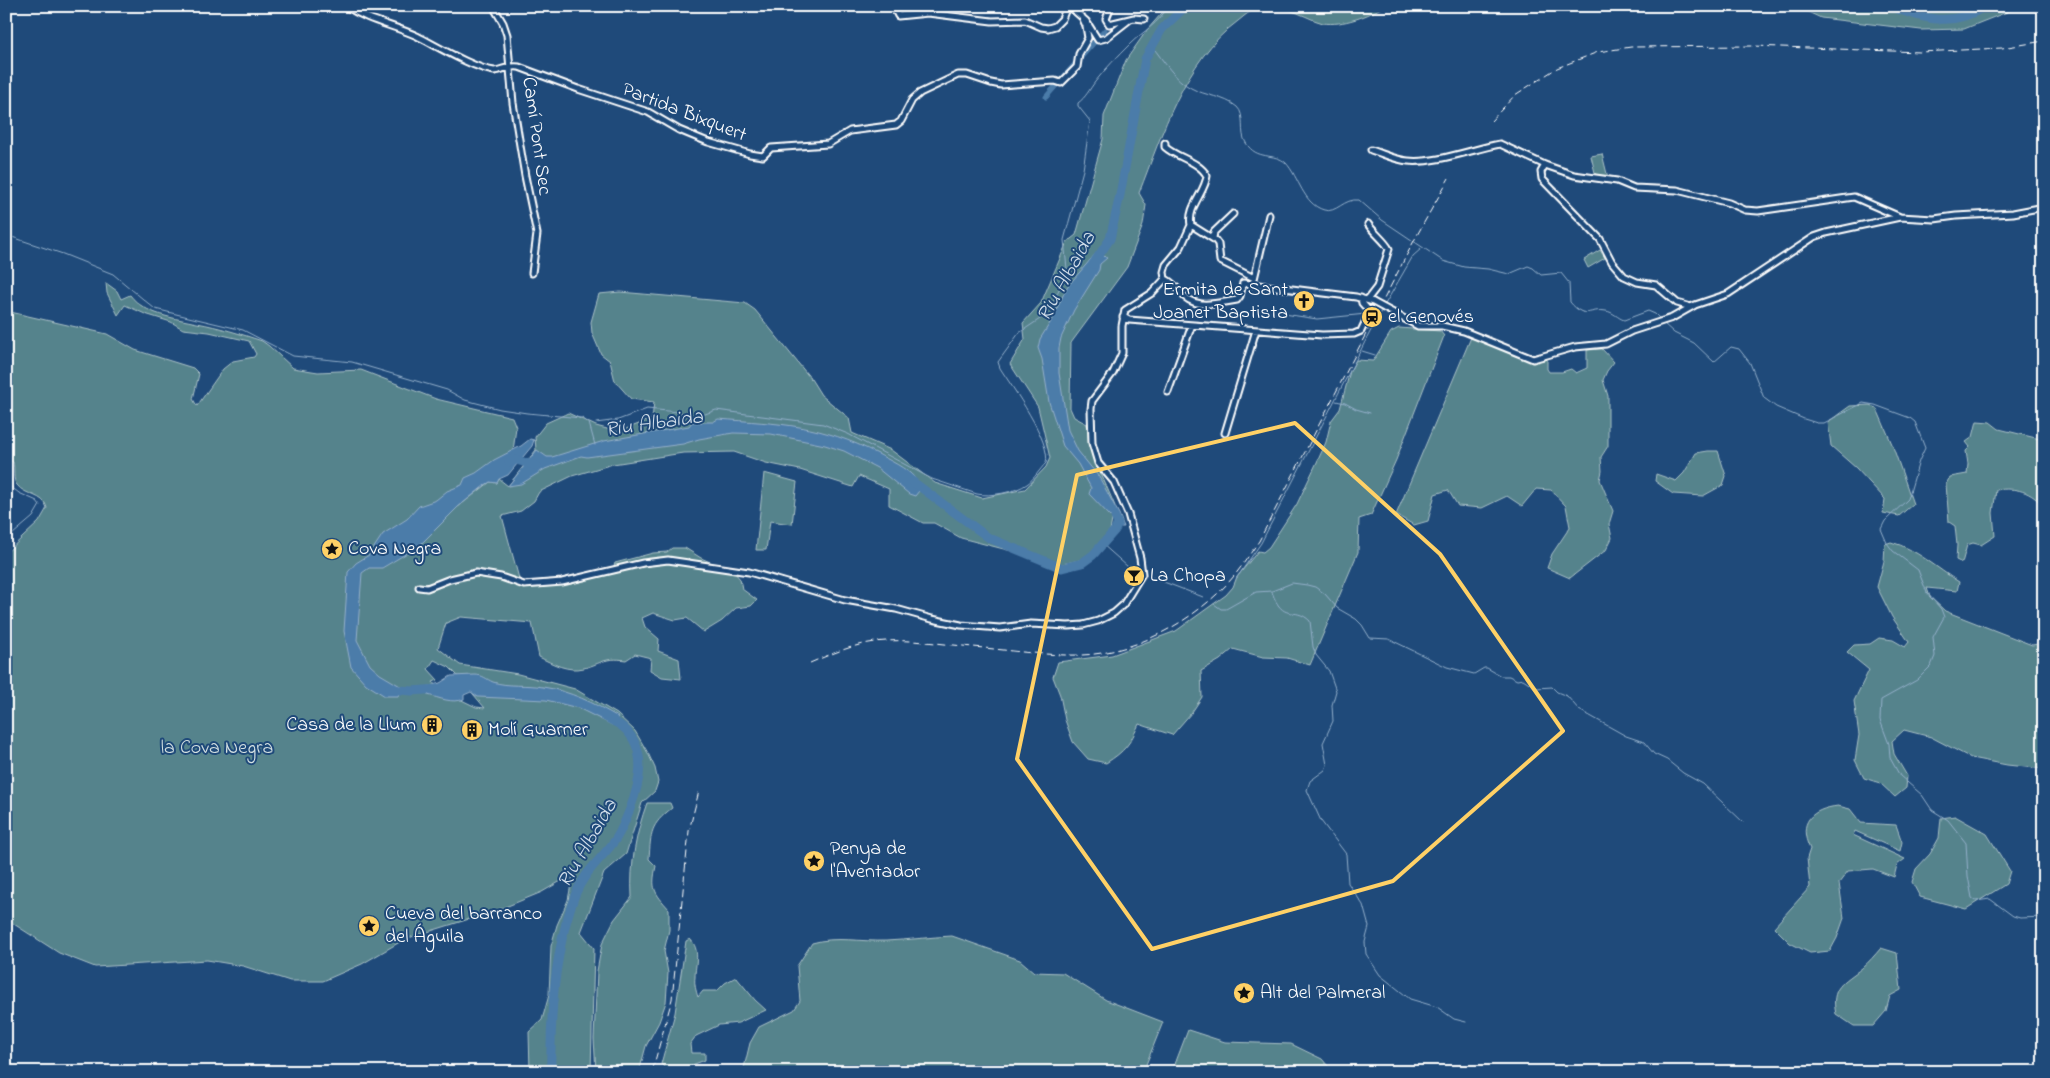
<svg xmlns="http://www.w3.org/2000/svg" width="2050" height="1078" viewBox="0 0 2050 1078" font-family="'Indie Flower',sans-serif">
<rect width="100%" height="100%" fill="#1f4a7a"/>
<filter id="ink" filterUnits="userSpaceOnUse"><feTurbulence type="fractalNoise" baseFrequency=".02" numOctaves="2"/><feDisplacementMap in="SourceGraphic" scale="10" xChannelSelector="R" yChannelSelector="G"/><feConvolveMatrix kernelMatrix="1 2 1 2 8 2 1 2 1" color-interpolation-filters="sRGB"/></filter>
<g filter="url(#ink)">
<path fill="#55838c" stroke="#aac1c6" fill-rule="evenodd" d="M1168 6H1384C1369 16 1342 26 1323 23 1311 20 1301 13 1288 10 1276 9 1261 7 1250 12 1246 14 1242 18 1238 21 1184 61 1163 132 1139 193L1146 205 1143 225 1127 267 1071 343 1070 408 1074 417 1087 424 1089 446 1115 506 1109 535 1084 559 1062 564 961 538 934 523H923L889 505V489L859 476 853 487 800 470 766 463 734 452 683 453 613 464 572 476 539 492 534 501 521 511 502 516 521 586 525 587 564 584 611 573 615 563 653 553 667 552 672 548H685L701 558 735 573 740 579 742 589 757 600 751 606 736 608 722 621 704 632 687 618 675 620 653 613 642 618 645 627 659 639 658 651 679 659 681 679 662 677 650 670 651 658 635 654 626 660C604 657 603 663 584 668 568 672 553 664 539 657L532 623 461 617 446 623 438 648 460 665 518 674 575 689 617 714 635 731 648 753 655 768 658 782 655 791 642 803 626 854 604 873 581 932 594 948 591 1072H530L529 1032 542 1020 549 995 551 946 557 925 568 900 573 874 542 892 498 910 405 939 362 964 323 981H290L243 966 207 960 95 967 59 953 6 919V553L39 522 47 508C44 494 25 496 17 485 12 480 15 469 13 462L6 458V418L11 403 9 396 6 394V311L107 334 135 350 193 368 199 374 193 399 197 406 223 369 233 361 254 357 256 354 249 341 209 332 183 329 171 322 145 314 125 305 118 315 107 293 106 283 117 291 121 299 130 295C145 315 174 318 197 323 219 327 241 334 262 341L269 346 293 368 318 372 361 370 436 399 512 417 516 427 513 452 419 546 458 507 490 482 497 483 499 479 508 486 536 450 535 437 546 423 568 413 596 426 618 432 652 419 654 402 631 399 615 381 610 361 601 354 592 333 591 322 599 294 620 292 745 303 755 310 811 379 821 395 849 418 852 433 891 450 935 483 982 498 1025 489 1046 467 1050 458 1038 407 1010 364 1025 339 1023 323 1041 303 1067 242 1076 235 1103 139 1104 116 1126 60 1147 30ZM434 660 449 667 456 674 485 708 476 707 437 688 433 682 438 680 428 669Z
M1795 6H2022L1964 29 1921 30 1821 18Z
M1602 154 1608 178 1596 177 1591 156Z
M1600 250 1605 258 1588 268 1584 260Z
M1399 328 1440 331 1444 336 1396 460 1371 515 1359 519 1358 552 1310 665 1287 658 1263 657 1233 649 1220 660 1201 671 1202 697 1192 712 1172 735 1139 724C1130 744 1125 751 1106 763L1088 759 1073 742 1065 720 1060 695 1053 677 1058 662 1112 655 1176 631 1226 595 1233 587 1237 577 1258 551 1263 552 1269 547 1297 504 1318 460 1326 442 1331 421 1340 409 1350 371 1356 360 1373 361 1391 332Z
M1472 335 1524 359 1533 362 1547 359V369L1549 372H1562L1571 369 1576 373 1587 368V350L1602 349 1614 362 1607 371 1603 380 1608 396V446L1601 457 1602 471 1600 480 1613 511 1609 524 1612 538 1606 550 1570 578 1547 568 1552 554 1570 527 1566 506 1551 490 1536 489 1522 506 1507 496 1482 508 1458 506 1448 490 1435 494 1428 521 1414 525 1396 515Z
M1870 405 1877 409 1892 444 1913 504 1899 516 1883 513 1885 499 1856 468 1831 446 1828 422 1850 406Z
M1977 421 1990 422 1999 429 2044 440V507C2031 491 2016 487 1996 490L1993 513 1995 536 1981 545 1973 543 1967 545 1962 563 1956 560 1957 545 1955 526 1949 522 1946 484 1950 477 1967 474 1968 464 1966 451 1970 447 1966 442 1973 437Z
M1708 451H1718L1726 476 1723 485 1703 496 1673 494 1655 481 1656 474 1676 481 1684 473 1696 453Z
M764 473 797 482 792 524 770 521 766 550H756Z
M1891 542C1917 549 1936 568 1959 582L1957 591 1927 588 1930 597 1945 611 2032 645 2044 643V769L2007 765 1971 758 1931 737 1904 730 1892 741 1894 754 1907 776 1906 788 1895 797 1880 783 1864 778 1855 760 1859 735 1854 701 1869 670 1847 652 1854 645 1870 644 1879 638 1893 640 1905 647 1909 642 1892 617 1877 587 1884 561 1885 544Z
M647 803H670L672 808C650 825 651 832 649 859L656 866C651 889 654 892 669 909V930L664 951 668 973 666 1002 659 1022 646 1046 639 1072H596L594 1039 597 971 602 944 614 920 632 897C630 864 636 833 647 803Z
M1838 806 1850 809 1861 823 1896 825 1902 842 1900 851 1855 831 1853 835 1905 859 1897 865 1894 877 1873 869 1848 871 1839 883 1844 918 1837 938 1830 951 1810 953 1790 943 1774 927 1810 887 1807 858 1810 849C1797 822 1812 809 1838 806Z
M1955 816 1987 834 2010 871 2006 884 1966 909 1920 897 1912 882 1916 869 1930 854 1939 838 1941 818Z
M952 936 1020 960 1034 972 1063 973 1106 1000 1163 1022 1143 1072H743L750 1043 759 1027 794 1010 800 1001 797 966 812 943C835 936 861 942 886 941 908 940 930 937 952 936Z
M690 939C701 950 695 964 695 977 694 984 696 991 698 997L703 991H717L725 983 736 977 755 1000 766 1010 738 1023 719 1025 696 1036 690 1044 691 1053H705V1060L674 1072H669L661 1064 675 1013 686 941Z
M1881 948 1897 953 1901 990 1890 996 1886 1011 1873 1026H1854L1836 1014C1830 987 1843 983 1862 968 1869 962 1875 955 1881 948Z
M1188 1030 1225 1042 1291 1044 1322 1059 1333 1072H1172Z"/>
<path fill="#4c7ba9" stroke="#94b0cb" d="M1097 252 1107 258 1100 264 1099 270 1074 310 1061 338 1059 348V373L1068 430 1078 451 1099 477 1119 514 1124 527H1118L1112 518 1089 494 1091 488 1078 464 1063 446 1049 402 1042 359 1038 348 1040 339 1050 323 1067 287Z
M718 419C782 424 820 424 878 454 887 459 908 469 914 477 917 480 918 487 919 491L915 496 909 494 877 468 844 451 825 445 771 434 733 433 699 439 683 444 587 457 581 456 545 469 521 484 508 486 537 450 547 457H552L604 441 689 426 692 422H713Z
M530 439 534 440 532 446 508 475 499 479 497 483 490 482 485 485 458 507 419 546 382 568H369L362 573 357 640 370 665 380 674 402 687 398 696H385L366 684 351 667 344 631 348 572 356 563 369 555 383 534 407 519 419 506 436 500 447 491 462 485 465 478 476 473 494 460 521 446Z
M475 675C483 675 486 679 493 682 508 687 527 684 543 687 570 691 594 703 618 717L612 725 578 708 546 700 478 697 471 692 464 695V699C453 704 439 698 428 695L426 687 440 683 451 676Z"/>
<g fill="none" stroke-linecap="round" stroke-linejoin="round">
<path stroke="#94b0cb" stroke-width="1" d="M1152 46C1163 60 1175 80 1191 88 1205 96 1224 96 1237 107 1246 115 1239 133 1246 143 1257 161 1274 152 1286 163 1299 177 1303 204 1324 210 1336 214 1344 198 1359 200L1382 220 1443 261 1464 267 1488 269 1509 274 1528 266 1533 268 1541 275 1561 273 1569 283 1570 302C1586 321 1589 308 1606 311 1613 312 1618 318 1624 320L1648 311 1655 314 1661 320
M6 235 63 254 113 274 155 309 243 330 293 356 352 362 447 390 465 400 500 409 527 413 582 418 589 423 595 445
M1384 306 1413 256 1421 249
M1258 310 1317 319 1366 314
M1663 323 1674 333 1694 343 1714 362 1731 347 1739 349 1750 363 1764 398 1776 407 1804 419 1817 423H1824L1863 403 1875 405 1910 418 1915 422 1925 448 1919 461 1908 499 1885 521 1881 529 1887 543 1893 551 1918 570 1927 593 1941 609 1944 617 1933 637 1935 656 1931 666 1917 680 1881 700 1880 720 1889 744 1890 758 1900 776 1922 795 1932 810 1948 820 1966 843 1968 876 1972 898 1976 901 1990 899 2013 916 2020 918 2044 917
M1362 351 1375 355
M6 400 8 402 6 413
M1336 401 1345 403 1356 409 1370 413
M596 423 618 420 647 409 678 412 697 417 716 410 823 424 848 434 932 479 977 494C990 497 1016 492 1027 484 1034 479 1040 469 1046 463 1052 442 1012 387 1000 368L998 362 1019 333 1040 319 1053 303 1063 280 1067 269 1064 240 1083 170 1090 121 1078 106V103C1086 97 1089 90 1095 82 1105 69 1118 56 1130 44 1143 31 1159 24 1168 6
M6 460 9 462 6 471
M6 483 19 493 37 501 40 505 33 517 6 540
M1102 544 1128 567 1140 572
M1143 574 1203 597
M1236 579 1261 543 1382 309
M1272 592C1283 624 1294 605 1310 621L1313 647 1316 655 1329 671 1336 691 1332 705 1333 721 1323 743 1327 765 1325 770 1310 781 1307 790 1321 821 1346 854 1348 883 1363 905 1369 927 1365 942 1366 954 1380 975 1410 999 1437 1007 1454 1019 1466 1022
M1214 604 1221 609H1226L1256 592 1272 591 1292 583 1307 585 1315 587 1325 594 1337 608 1356 619 1362 625 1370 638 1389 639 1447 667 1474 674 1484 668H1487L1501 676H1509L1517 680 1523 679 1537 688 1552 687 1557 692 1567 696 1579 710 1592 717 1626 736 1644 742 1654 754 1667 760 1683 773 1703 784 1743 822"/>
<path stroke="#4c7ba9" stroke-width="5" d="M1046 97 1105 30"/>
<path stroke="#4c7ba9" stroke-width="9" d="M1889 6C1924 19 1953 28 1985 6
M1093 264 1110 239 1120 195 1145 59 1162 29 1186 6
M509 462 513 459 537 466
M908 478 989 538 1062 568 1082 563 1093 555 1115 530 1118 524 1115 517
M389 689 412 691 438 689
M551 1072C550 1016 555 948 575 895 583 874 599 861 613 843 621 833 625 821 630 809 640 783 648 750 624 728 618 723 610 720 604 716"/>
<g stroke="#fff" stroke-width="9">
<path id="minor" d="M346 6C368 21 393 25 417 36 437 46 473 68 494 71 500 71 509 65 519 67L578 89 648 112 679 130 708 142 750 154 763 156 771 148 828 144 850 131 896 125 901 121 912 100 920 93 958 75H967L991 83 1001 85 1055 81 1061 83 1077 67 1079 54 1088 38 1086 26 1082 17
M493 6 503 23 507 35 513 103 525 176 537 234 532 273
M1069 6 1086 21 1098 40 1106 38 1129 20
M1111 6 1106 19 1109 24 1134 18 1144 19
M896 12 898 16 928 13 992 21 1025 20 1041 27 1048 28 1055 26 1062 19 1067 6
M1165 143V147C1177 158 1199 161 1207 176 1205 193 1187 207 1191 225L1215 240 1218 244 1220 261 1254 278
M1371 150C1384 154 1395 160 1408 161 1435 164 1473 149 1500 144L1545 165 1574 175 1617 181 1634 188 1677 190 1729 203 1745 210 1758 211 1854 197 1900 217
M1545 165 1541 172 1542 179 1600 239 1612 262 1624 276 1637 282 1656 285 1677 303 1691 307
M1213 238 1214 232 1233 214
M1165 279 1164 272 1166 265 1181 247 1191 225
M1254 279 1269 215
M1367 300 1377 287 1389 249C1386 242 1373 232 1368 224
M1384 308 1418 326H1442L1464 331 1533 359 1575 347 1606 344 1632 331 1672 318 1695 305 1728 294 1814 237 1826 233 1900 217 1934 219 1956 216 2013 213 2044 207
M1123 317 1129 320 1322 335 1354 334 1361 331 1370 312 1362 303 1361 298
M1168 392 1192 325
M1225 433 1256 330
M419 587 427 588 450 579 476 573 501 577 524 585 562 582 643 563 668 560 749 572 845 600 896 609 932 619 961 625 1000 628 1031 624 1068 626 1083 625 1098 621 1114 613 1123 605 1142 574 1140 558 1128 514 1114 482 1098 463 1092 443 1091 409 1092 401 1113 373 1122 353V326L1125 310 1152 293 1165 279C1172 281 1175 287 1180 292 1195 311 1216 303 1237 300L1240 296 1243 283 1356 297 1373 302"/>
</g>
<use href="#minor" stroke="#1f4a7a" stroke-width="5"/>
<path stroke="#fff" stroke-width="1" stroke-dasharray="8 4" stroke-linecap="butt" d="M1491 121 1515 95 1557 68 1598 52 1631 47 1753 46 1920 52 2002 48 2044 41
M810 663C831 654 852 645 875 642 907 638 940 644 973 647 1009 650 1046 656 1082 655 1135 653 1192 622 1228 583 1240 570 1249 555 1259 541L1416 237 1449 178
M652 1072 672 999 689 831 699 791"/>
<g stroke="#fff" stroke-width="9" stroke-linecap="butt">
<path id="minor-bridge" d="M1373 302 1384 308"/>
</g>
<use href="#minor-bridge" stroke="#1f4a7a" stroke-width="5"/>
</g>
</g>
<path fill="none" stroke="#ffd166" stroke-width="4" stroke-linejoin="round" d="M1295 423 1440 554 1563 731 1393 881 1152 949 1017 759 1077 475Z"/>
<defs>
<g id="church-disc" transform="scale(1.125)"><circle r="9.5" fill="#ffd166" stroke="#1f4a7a"/><path d="M-1.2-6h2.4v3.5h3.3v2.4h-3.3V6h-2.4V-.1h-3.3v-2.4h3.3Z" fill="#111"/></g>
<g id="station-disc" transform="scale(1.125)"><circle r="9.5" fill="#ffd166" stroke="#1f4a7a"/><path d="M-3-6H3Q5-6 5-4V2Q5 4 3 4L4.5 6H3L1.5 4h-3L-3 6H-4.5L-3 4Q-5 4-5 2V-4Q-5-6-3-6ZM-3.5-4v3h7v-3ZM-3.5 1v1.5H-2V1ZM2 1v1.5H3.5V1Z" fill="#111"/></g>
<g id="sight-disc" transform="scale(1.125)"><circle r="9.5" fill="#ffd166" stroke="#1f4a7a"/><path d="M0-6L1.8-2.2L6-1.7L2.9 1.2L3.7 5.4L0 3.3L-3.7 5.4L-2.9 1.2L-6-1.7L-1.8-2.2Z" fill="#111"/></g>
<g id="bar-disc" transform="scale(1.125)"><circle r="9.5" fill="#ffd166" stroke="#1f4a7a"/><path d="M-6-5H6L.8 .8V4.5H3.5V6h-7V4.5H-.8V.8Z" fill="#111"/></g>
<g id="building-disc" transform="scale(1.125)"><circle r="9.5" fill="#ffd166" stroke="#1f4a7a"/><path d="M-4-6H4V6H1V3H-1V6H-4ZM-2.5-4.3h1.7v1.8h-1.7ZM.8-4.3h1.7v1.8H.8ZM-2.5-1h1.7V.8h-1.7ZM.8-1h1.7V.8H.8Z" fill="#111"/></g>
</defs>
<g fill-rule="evenodd">
<use href="#church-disc" x="1304" y="301"/>
<use href="#station-disc" x="1372" y="317"/>
<use href="#sight-disc" x="332" y="549"/>
<use href="#bar-disc" x="1134" y="576"/>
<use href="#building-disc" x="432" y="725"/>
<use href="#building-disc" x="472" y="730"/>
<use href="#sight-disc" x="814" y="861"/>
<use href="#sight-disc" x="369" y="926"/>
<use href="#sight-disc" x="1244" y="993"/>
</g>
<g text-anchor="middle" dominant-baseline="central" stroke-width="4" stroke-linejoin="round" paint-order="stroke">
<g font-size="20" fill="#fff" stroke="#1f4a7a">
<text transform="translate(684 113) rotate(21)">Partida Bixquert</text>
<text transform="translate(536 136) rotate(82)">Camí Pont Sec</text>
</g>
<g font-size="20" fill="#fff" stroke="#1f4a7a" text-anchor="start">
<text x="1288" y="290" text-anchor="end">Ermita de Sant<tspan x="1288" dy="23">Joanet Baptista</tspan></text>
<text x="1388" y="317">el Genovés</text>
<text x="348" y="549">Cova Negra</text>
<text x="1150" y="576">La Chopa</text>
<text x="416" y="725" text-anchor="end">Casa de la Llum</text>
<text x="488" y="730">Molí Guarner</text>
<text x="830" y="849">Penya de<tspan x="830" dy="23">l'Aventador</tspan></text>
<text x="385" y="914">Cueva del barranco<tspan x="385" dy="23">del Águila</tspan></text>
<text x="1260" y="993">Alt del Palmeral</text>
</g>
<g font-size="20" fill="#d4e0e2" stroke="#1f4a7a">
<text x="217" y="748">la Cova Negra</text>
</g>
<g font-size="21" font-style="italic" fill="#d2deea" stroke="#1f4a7a">
<text transform="translate(1067 277) rotate(-61)">Riu Albaida</text>
<text transform="translate(654 424) rotate(-8)">Riu Albaida</text>
<text transform="translate(588 844) rotate(-60)">Riu Albaida</text>
</g>
</g>
<rect width="2050" height="1078" fill="none" stroke="#1f4a7a" stroke-width="25"/>
<rect x="12" y="12" width="2025" height="1053" fill="none" stroke="#fff" stroke-width="2" filter="url(#ink)"/>
</svg>
